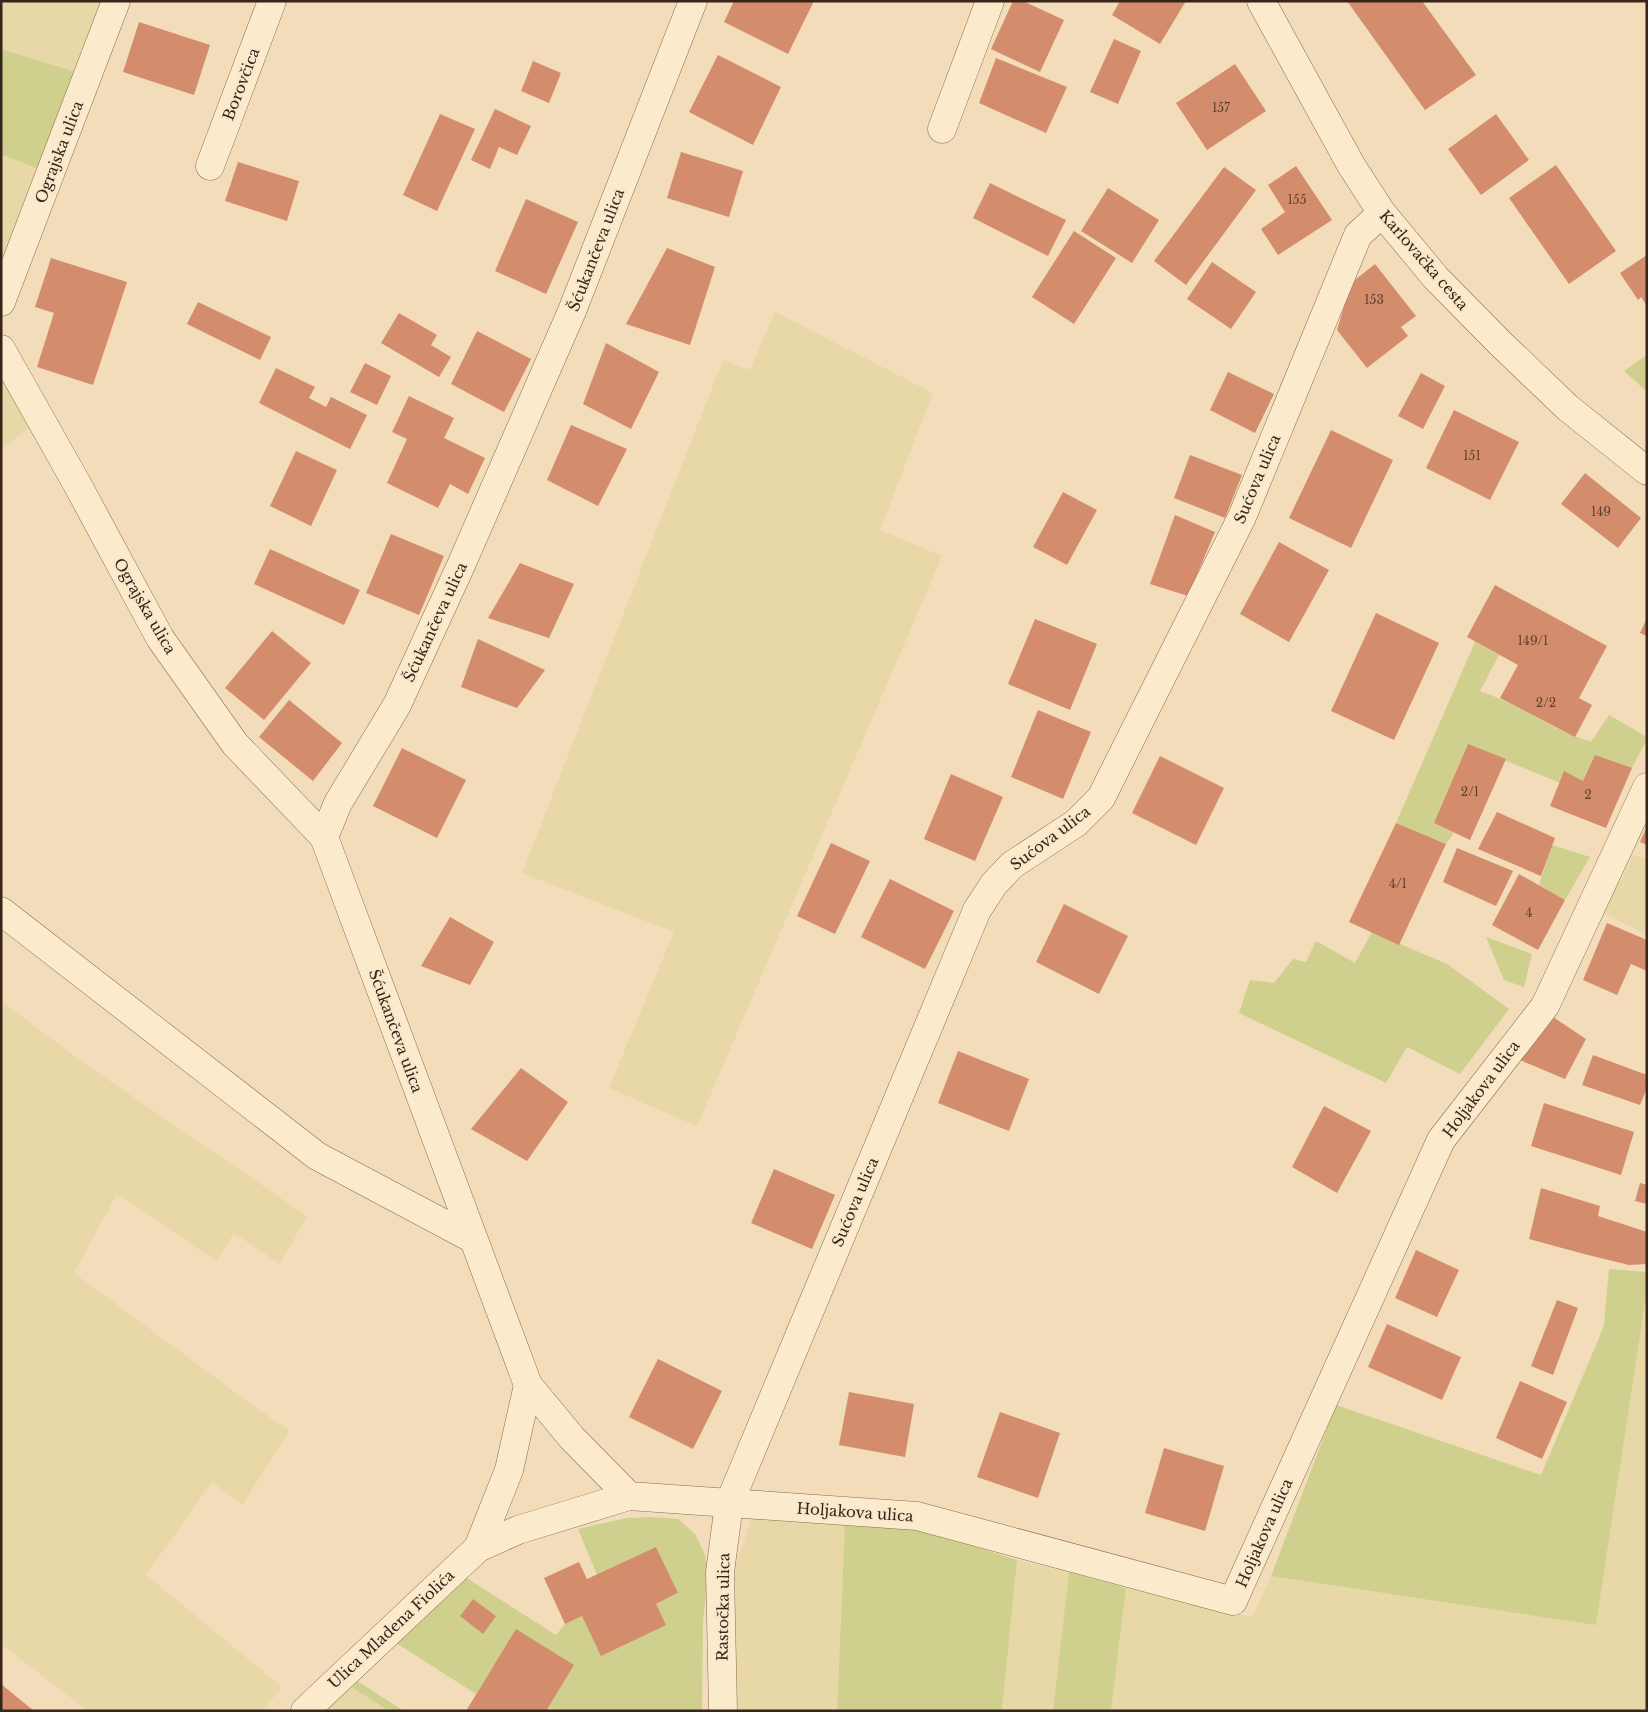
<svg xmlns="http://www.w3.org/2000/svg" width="1648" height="1712" viewBox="0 0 1648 1712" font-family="'Libre Baskerville',serif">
<rect width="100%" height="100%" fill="#f2dcba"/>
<path fill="#e8d7a7" d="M1 1H106L79 73 1 49Z
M1 154 43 171 1 283Z
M775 312 933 393 880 530 942 556 697 1126 609 1088 674 932 522 873 723 360 750 370Z
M1 368 33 425 1 449Z
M1633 855 1647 859V935L1596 909 1606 895 1623 878Z
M1 1001 88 1066 307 1216 280 1264 234 1233 216 1261 117 1194 74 1273 259 1410 290 1431 242 1505 212 1482 146 1575 282 1687 262 1711H88L1 1644Z
M1647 1290V1711H1111L1126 1588 1252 1617 1271 1576 1596 1625Z
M753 1515 845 1523 837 1711H736L735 1568Z
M1017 1560 1069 1572 1053 1711H1002Z
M345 1683 389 1711H320Z"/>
<path fill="#cfd08d" d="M1 49 79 73 43 171 1 154Z
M1647 355V392L1624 371Z
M1475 642 1499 655 1480 691C1519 704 1552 730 1591 742L1609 715 1647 737V739L1632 768 1583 781 1564 772 1560 783 1468 745 1435 823 1454 833 1446 844 1396 823Z
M1552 845 1590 857 1565 900 1539 885Z
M1372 932 1447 964 1509 1009 1460 1074 1407 1047 1386 1083 1239 1013 1250 980 1274 983 1293 959 1306 962 1316 941 1355 963Z
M1486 937 1532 954 1524 987 1504 980Z
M1609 1269 1647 1272V1290L1596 1625 1271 1576 1336 1405 1541 1475 1604 1326Z
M652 1517 678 1519 695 1534 705 1555 708 1578 703 1621 702 1711H546L516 1630 476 1694 393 1641 465 1577 556 1635 565 1624 582 1616 656 1604 678 1594 656 1547 597 1575 578 1529 627 1518Z
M845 1523 906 1525 1017 1560 1002 1711H837Z
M1069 1572 1126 1588 1111 1711H1053Z
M351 1677 404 1711H389L345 1683Z"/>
<path fill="#d48d6c" d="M734 1H814L788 54 724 22Z
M1013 1H1023L1064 20 1040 72 991 49Z
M1120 1H1186L1160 44 1112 15Z
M1347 1H1422L1476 75 1425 110Z
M139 22 210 45 194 95 123 72Z
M1114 39 1141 51 1118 104 1090 92Z
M718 55 781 87 753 145 689 112Z
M996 58 1067 87 1046 133 979 103Z
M533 61 561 73 549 103 521 91Z
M1235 64 1266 111 1207 150 1176 103Z
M495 109 531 126 517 155 499 147 490 169 471 160Z
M440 114 475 129 437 211 403 195Z
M1496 114 1529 160 1481 195 1448 149Z
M681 152 743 171 729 217 667 198Z
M238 162 299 181 287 221 225 201Z
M1556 165 1616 251 1569 284 1509 198Z
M1296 166 1332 220 1278 255 1261 229 1285 212 1268 185Z
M1224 167 1256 190 1186 285 1154 261Z
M990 183 1066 220 1048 256 973 218Z
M1108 188 1159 220 1132 263 1081 231Z
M526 199 578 222 546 294 495 271Z
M1074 231 1116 258 1074 324 1032 297Z
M667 248 715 267 690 345 626 324Z
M1647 255V306L1641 297 1638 300 1620 273Z
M51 258 127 282 93 385 37 367 54 313 35 307Z
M1212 262 1256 292 1231 329 1187 299Z
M1375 264 1416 316 1401 327 1408 336 1367 368 1337 330 1351 283Z
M198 302 271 337 260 360 187 324Z
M399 313 437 335 431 345 451 357 439 377 381 343Z
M477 331 531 359 504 412 451 384Z
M606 343 659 372 631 429 583 404Z
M365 363 391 376 377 405 350 392Z
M276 368 315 387 309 398 326 407 331 397 367 415 350 449 259 403Z
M1228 372 1274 394 1255 433 1210 410Z
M1421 373 1445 386 1423 429 1398 416Z
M409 396 454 418 444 438 485 458 468 494 450 484 438 508 387 483 407 439 392 432Z
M1454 410 1519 442 1490 500 1426 468Z
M571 425 627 449 598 506 547 480Z
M1331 430 1393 460 1351 548 1289 518Z
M296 451 337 470 311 526 270 506Z
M1190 455 1242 475 1225 518 1174 498Z
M1585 473 1641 518 1618 548 1561 504Z
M1063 492 1097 510 1067 565 1033 547Z
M1175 515 1215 532 1188 596 1150 584Z
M391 534 444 556 419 615 366 593Z
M1279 542 1329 570 1289 642 1240 614Z
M270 549 360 590 344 625 254 584Z
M520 563 574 584 549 638 488 618Z
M1495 585 1607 646 1579 698 1592 705 1575 737 1500 698 1518 665 1467 637Z
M1376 613 1439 643 1394 740 1331 711Z
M1647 618V636L1640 633Z
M1035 619 1097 644 1070 710 1008 684Z
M272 631 311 663 264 720 225 688Z
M478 639 545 670 517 708 461 687Z
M289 700 342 743 313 781 259 737Z
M1038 710 1091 732 1063 799 1011 777Z
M1468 744 1506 759 1470 840 1434 823Z
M402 748 466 780 437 838 373 806Z
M1595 755 1632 768 1606 828 1550 806 1564 771 1583 781Z
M1160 756 1224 788 1196 845 1132 813Z
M951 774 1003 797 975 861 924 839Z
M1497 812 1555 838 1541 876 1478 849Z
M1396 823 1446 844 1399 945 1349 922Z
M1647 826V845L1640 842Z
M831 843 870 861 835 934 797 916Z
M1457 848 1513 871 1496 906 1443 882Z
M1519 874 1565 900 1538 950 1492 925Z
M890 879 954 911 925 969 861 937Z
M1064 904 1128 936 1099 994 1036 962Z
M450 917 494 942 470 985 421 966Z
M1607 923 1647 940V971L1631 964 1617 995 1583 980Z
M1547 1013 1586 1039 1565 1079 1520 1060Z
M958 1051 1029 1079 1009 1131 938 1103Z
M1593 1055 1647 1075V1088L1640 1105 1582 1085Z
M521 1068 568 1102 527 1161 471 1129Z
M1544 1103 1634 1132 1621 1175 1531 1146Z
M1324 1106 1371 1131 1337 1193 1292 1167Z
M774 1169 835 1195 812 1249 751 1223Z
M1640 1183 1647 1185V1204L1635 1201Z
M1541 1188 1600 1206 1598 1216 1647 1232V1264L1629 1265 1584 1254 1529 1239Z
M1416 1250 1459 1270 1437 1317 1395 1298Z
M1557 1300 1578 1308 1553 1375 1531 1366Z
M1387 1324 1461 1357 1442 1400 1368 1367Z
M658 1359 722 1391 693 1449 629 1417Z
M1520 1381 1567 1402 1542 1459 1496 1438Z
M849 1392 914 1404 905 1457 839 1445Z
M1000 1412 1060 1433 1038 1498 977 1477Z
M1164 1448 1224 1466 1205 1531 1145 1513Z
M656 1547 678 1593 656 1604 666 1625 601 1656 582 1616 565 1624 544 1578 579 1562 587 1579Z
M473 1599 496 1616 483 1634 460 1616Z
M516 1629 574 1665 546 1711H466Z
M1 1684 34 1711H1Z"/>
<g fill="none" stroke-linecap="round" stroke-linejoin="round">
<g stroke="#8a6b53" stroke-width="29">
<path id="minor" d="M1261 1 1351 165 1382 213 1436 278 1500 343 1568 408 1647 471
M942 129 990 1
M210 166 272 1
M1 302 116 1
M1 349 76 482 160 638 235 744 324 837
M1 911 317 1156 473 1239
M629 1496 572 1438 528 1385 324 837 338 803 397 705 462 563 572 311 693 1
M478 1548 509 1470 528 1385
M305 1711 478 1548 518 1530 629 1496 917 1516 1233 1601 1441 1140 1545 1006 1647 787
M723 1711 720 1572 729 1504 977 910 994 884 1012 865 1076 823 1101 798 1242 517 1358 235 1382 213"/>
</g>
<use href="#minor" stroke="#fceacd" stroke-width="28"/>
</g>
<g text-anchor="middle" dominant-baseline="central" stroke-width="4" stroke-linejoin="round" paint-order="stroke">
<g font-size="12" fill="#5e3f2e">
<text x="1221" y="107">157</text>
<text x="1297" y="199">155</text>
<text x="1374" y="299">153</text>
<text x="1472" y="455">151</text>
<text x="1601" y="511">149</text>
<text x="1533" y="640">149/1</text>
<text x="1546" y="702">2/2</text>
<text x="1470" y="791">2/1</text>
<text x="1588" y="794">2</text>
<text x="1398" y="883">4/1</text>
<text x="1529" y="912">4</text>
</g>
<g font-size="15" fill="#372519" stroke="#f9e7ca">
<text transform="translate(241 84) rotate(-69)">Borovčica</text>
<text transform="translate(59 152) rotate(-69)">Ograjska ulica</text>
<text transform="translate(596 250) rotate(-69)">Šćukančeva ulica</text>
<text transform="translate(1424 260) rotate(49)">Karlovačka cesta</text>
<text transform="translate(1257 479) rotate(-67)">Sućova ulica</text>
<text transform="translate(145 606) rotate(60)">Ograjska ulica</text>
<text transform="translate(435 622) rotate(-65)">Šćukančeva ulica</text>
<text transform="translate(1050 838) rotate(-37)">Sućova ulica</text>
<text transform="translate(396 1031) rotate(70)">Šćukančeva ulica</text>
<text transform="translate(1481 1089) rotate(-53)">Holjakova ulica</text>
<text transform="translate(855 1202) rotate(-67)">Sućova ulica</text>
<text transform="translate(855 1512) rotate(4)">Holjakova ulica</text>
<text transform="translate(1264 1533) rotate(-66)">Holjakova ulica</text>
<text transform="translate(723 1607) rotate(-89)">Rastočka ulica</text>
<text transform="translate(391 1629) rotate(-43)">Ulica Mladena Fiolića</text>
</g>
</g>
<rect width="1648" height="1712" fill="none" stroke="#372519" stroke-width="5"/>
</svg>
